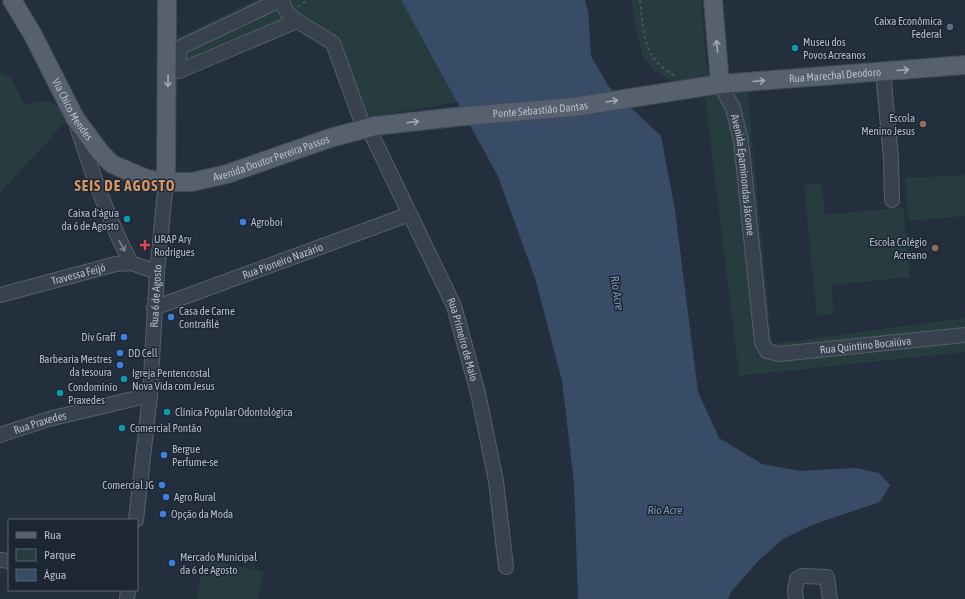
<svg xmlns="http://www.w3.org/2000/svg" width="965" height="599" viewBox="0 0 965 599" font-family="'Asap Condensed',sans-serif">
<rect width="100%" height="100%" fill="#242f3e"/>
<path fill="#263c3f" d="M256 0H402L458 102 354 120 329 50 299 24 173 77 172 40Z
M631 0H701L708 81 681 84 663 77 653 69 642 56Z
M0 73 11 78 24 104C48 100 53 98 68 119L0 193Z
M747 90 772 344 965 318V352L739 376 705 97Z
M965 175V216L909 221 905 178Z
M822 183 825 215 903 207 910 277 831 285 834 314 817 316 804 186Z
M205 559 264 572 258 599H196Z"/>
<path fill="#394c67" d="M401 0H585L588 11 591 56 609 87 661 136 675 210 698 392 719 438 762 464 800 471 856 468 879 473 890 485 880 502 812 525 783 539 759 560 731 592 728 599H578L574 482 562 381 536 281 498 176Z"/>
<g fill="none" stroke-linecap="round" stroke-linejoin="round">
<g stroke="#565f6c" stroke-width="16">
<g id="minor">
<path d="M280 0 179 48V71L297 21"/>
<path d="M281 0 288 14 297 21 333 43 364 128"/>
<path d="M883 71 891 158 892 200"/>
<path id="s1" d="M720 84 733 108 741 141 762 342 767 351 779 354 965 335"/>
<path d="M77 126C92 173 108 219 131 263"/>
<path id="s2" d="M368 127 454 306 478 393 496 481 506 567"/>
<path id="s3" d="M0 295 116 264 131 263 157 272"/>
<path id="s4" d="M154 308 410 214"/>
<path id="s5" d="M0 435 49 419 150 395"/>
<path id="s6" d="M136 520 150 395 157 272 166 182"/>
<path d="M0 560 9 561"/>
<path d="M127 599 128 590"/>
<path d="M796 599 795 590 797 579 802 576 827 577 830 599"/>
</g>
</g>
<g stroke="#414a57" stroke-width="20">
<g id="major">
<path id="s7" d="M12 0 33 35 75 118 100 152 112 164 128 171 147 179 166 182H192L227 174 330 138 375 126 455 117 574 107 720 84 965 65"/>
<path d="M713 0 720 84"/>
<path d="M166 182 167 0"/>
</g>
</g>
<path stroke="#44595c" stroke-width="2" stroke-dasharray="3 3" stroke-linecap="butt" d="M640 0C644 33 642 58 675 76
M298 7 308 0"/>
<use href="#minor" stroke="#38414e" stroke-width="14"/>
<use href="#major" stroke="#56606e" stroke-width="18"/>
</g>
<defs><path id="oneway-shaft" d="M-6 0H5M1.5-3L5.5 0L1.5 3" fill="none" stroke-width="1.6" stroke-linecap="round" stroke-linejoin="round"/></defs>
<g stroke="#a1aab7">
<use href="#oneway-shaft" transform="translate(717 46) rotate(-95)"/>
<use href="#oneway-shaft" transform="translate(903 70) rotate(-5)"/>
<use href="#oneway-shaft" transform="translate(168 81) rotate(91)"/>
<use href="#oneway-shaft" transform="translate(759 81) rotate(-5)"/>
<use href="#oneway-shaft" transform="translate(612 101) rotate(-9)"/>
<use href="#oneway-shaft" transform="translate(413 122) rotate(-7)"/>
</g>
<use stroke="#7c8592" href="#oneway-shaft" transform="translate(122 246) rotate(62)"/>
<circle fill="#5c6f8a" stroke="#1d2633" stroke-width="1.5" cx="950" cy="27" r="4"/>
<g fill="#0f9aa8" stroke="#1d2633" stroke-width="1.5">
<circle cx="795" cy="48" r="4"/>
<circle cx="127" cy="219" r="4"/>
<circle cx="124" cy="379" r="4"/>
<circle cx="60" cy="393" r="4"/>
<circle cx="167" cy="412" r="4"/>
<circle cx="122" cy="428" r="4"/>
</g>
<g fill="#8d6e63" stroke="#1d2633" stroke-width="1.5">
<circle cx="923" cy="124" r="4"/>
<circle cx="935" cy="248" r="4"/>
</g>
<g fill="#3f7fe0" stroke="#1d2633" stroke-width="1.5">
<circle cx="243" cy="222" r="4"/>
<circle cx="171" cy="317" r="4"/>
<circle cx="124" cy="337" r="4"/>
<circle cx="120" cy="353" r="4"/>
<circle cx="120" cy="365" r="4"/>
<circle cx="164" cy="455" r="4"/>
<circle cx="162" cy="485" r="4"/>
<circle cx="166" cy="497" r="4"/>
<circle cx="163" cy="514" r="4"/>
<circle cx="172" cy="563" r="4"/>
</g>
<path fill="#e0444e" stroke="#1d2633" stroke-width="1.5" d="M143 239h4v4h4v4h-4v4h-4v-4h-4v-4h4z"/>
<g text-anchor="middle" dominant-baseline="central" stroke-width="3" stroke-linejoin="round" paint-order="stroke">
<g font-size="11" fill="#b4bcc9" stroke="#1d2633" text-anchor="start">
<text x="942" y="21" text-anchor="end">Caixa Econômica<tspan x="942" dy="13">Federal</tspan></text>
<text x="803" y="42">Museu dos<tspan x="803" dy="13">Povos Acreanos</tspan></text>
<text x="915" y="118" text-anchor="end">Escola<tspan x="915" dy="13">Menino Jesus</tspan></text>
<text x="119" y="213" text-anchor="end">Caixa d'água<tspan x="119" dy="13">da 6 de Agosto</tspan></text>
<text x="251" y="222">Agroboi</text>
<text x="154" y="239">URAP Ary<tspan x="154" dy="13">Rodrigues</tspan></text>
<text x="927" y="242" text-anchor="end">Escola Colégio<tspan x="927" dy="13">Acreano</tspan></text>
<text x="179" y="311">Casa de Carne<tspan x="179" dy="13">Contrafilé</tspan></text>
<text x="116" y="337" text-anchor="end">Div Graff</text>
<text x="128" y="353">DD Cell</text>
<text x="112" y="359" text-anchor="end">Barbearia Mestres<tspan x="112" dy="13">da tesoura</tspan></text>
<text x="132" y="373">Igreja Pentencostal<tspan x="132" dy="13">Nova Vida com Jesus</tspan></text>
<text x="68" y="387">Condomínio<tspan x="68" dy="13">Praxedes</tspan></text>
<text x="175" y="412">Clínica Popular Odontológica</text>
<text x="130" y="428">Comercial Pontão</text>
<text x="172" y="449">Bergue<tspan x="172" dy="13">Perfume-se</tspan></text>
<text x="154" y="485" text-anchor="end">Comercial JG</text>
<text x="174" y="497">Agro Rural</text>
<text x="171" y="514">Opção da Moda</text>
<text x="180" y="557">Mercado Municipal<tspan x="180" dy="13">da 6 de Agosto</tspan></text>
</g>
<g font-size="11" fill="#b4bcc9" stroke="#1d2633">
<text stroke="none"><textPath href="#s7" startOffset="931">Rua Marechal Deodoro</textPath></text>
<text stroke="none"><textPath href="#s7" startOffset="125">Via Chico Mendes</textPath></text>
<text stroke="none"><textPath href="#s7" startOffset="634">Ponte Sebastião Dantas</textPath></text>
<text stroke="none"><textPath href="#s7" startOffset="359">Avenida Doutor Pereira Passos</textPath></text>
<text stroke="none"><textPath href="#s1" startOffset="95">Avenida Epaminondas Jácome</textPath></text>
<text stroke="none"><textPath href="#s4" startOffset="137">Rua Pioneiro Nazário</textPath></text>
<text stroke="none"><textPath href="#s3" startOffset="81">Travessa Feijó</textPath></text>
<text stroke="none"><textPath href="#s6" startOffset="225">Rua 6 de Agosto</textPath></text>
<text stroke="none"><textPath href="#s2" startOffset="233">Rua Primeiro de Maio</textPath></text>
<text stroke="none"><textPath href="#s1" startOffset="373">Rua Quintino Bocaiúva</textPath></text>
<text stroke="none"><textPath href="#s5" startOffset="42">Rua Praxedes</textPath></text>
</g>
<g font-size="12" font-style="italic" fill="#7c92b1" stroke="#1d2633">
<text transform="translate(617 293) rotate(81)">Río Acre</text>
<text x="665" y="510">Rio Acre</text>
</g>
<g font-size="15" font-weight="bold" letter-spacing="1" fill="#d59563" stroke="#1d2633">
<text x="125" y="185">SEIS DE AGOSTO</text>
</g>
</g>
<rect x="8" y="519" width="130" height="72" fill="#1d2633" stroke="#59626f"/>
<rect x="16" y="532" width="20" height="6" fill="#56606e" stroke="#59626f"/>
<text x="44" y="539" font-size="12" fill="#b4bcc9">Rua</text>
<rect x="16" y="549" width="20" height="12" fill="#263c3f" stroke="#59626f"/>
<text x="44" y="559" font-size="12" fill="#b4bcc9">Parque</text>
<rect x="16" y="569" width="20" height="12" fill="#394c67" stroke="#59626f"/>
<text x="44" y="579" font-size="12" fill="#b4bcc9">Água</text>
</svg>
